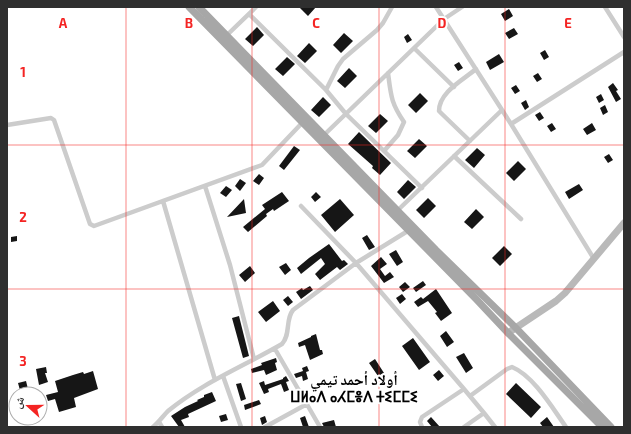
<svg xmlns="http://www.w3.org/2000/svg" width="631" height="434" viewBox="0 0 631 434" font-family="'Exo 2','Noto Naskh Arabic','Noto Sans Tifinagh',sans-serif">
<rect width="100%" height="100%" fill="#fff"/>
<path fill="#161616" d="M299 7H316L308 16Z
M509 9 513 16 505 21 501 14Z
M257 27 264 35 253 46 245 39Z
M514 28 518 34 509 39 505 33Z
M344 33 353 41 341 53 333 45Z
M408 34 412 40 407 43 404 37Z
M309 43 317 51 305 63 297 56Z
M545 50 549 57 544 60 540 53Z
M499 54 504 62 490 70 486 62Z
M287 57 295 64 283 76 275 69Z
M459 62 463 68 458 71 454 65Z
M349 68 357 76 345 88 337 81Z
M538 73 542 79 537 82 533 76Z
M613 83 618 90 616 91 621 99 616 102 608 87Z
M516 85 520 91 515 94 511 88Z
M420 93 428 101 416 113 408 105Z
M601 94 604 100 599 103 596 97Z
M323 97 331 105 319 117 311 110Z
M526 100 529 107 525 110 521 103Z
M605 105 608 112 603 115 600 108Z
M540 112 544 118 539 121 535 115Z
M380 114 388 121 376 133 368 126Z
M552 123 556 129 551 132 547 126Z
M592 123 596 130 587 135 583 129Z
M359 132 391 163 380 175 372 168 373 166 348 144Z
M419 139 427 146 415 158 407 151Z
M294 146 300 150 284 170 279 166Z
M477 148 485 155 474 168 465 160Z
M609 154 613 160 608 163 604 157Z
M518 161 526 169 514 181 506 173Z
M259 174 264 178 259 185 253 181Z
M240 179 246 183 240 191 235 186Z
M408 180 416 187 404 199 397 192Z
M579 184 583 190 569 199 565 192Z
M226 186 232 190 226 197 220 193Z
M282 192 289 201 274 211 273 209 266 214 267 216 248 232 243 227 265 209 262 205Z
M316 192 321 197 315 202 311 197Z
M428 198 436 206 424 218 416 210Z
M244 199 246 213 227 217Z
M340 199 354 215 335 232 321 215Z
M476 209 484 217 472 229 464 222Z
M367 235 375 247 369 250 362 238Z
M17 236V241L11 242V237Z
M329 244 342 261 344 260 348 264 340 270 337 267 320 280 315 274 325 264 321 258 301 274 297 268 309 258Z
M504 246 512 254 500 266 492 258Z
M396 250 403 262 397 266 389 254Z
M381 257 387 264 380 269 385 276 390 272 394 277 384 283 371 266Z
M286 263 291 270 285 275 279 267Z
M250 266 255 273 245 282 239 275Z
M423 281 426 285 416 292 413 288Z
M405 282 410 287 403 292 399 287Z
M310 286 313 290 301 299 296 292 302 288 303 290Z
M436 289 452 313 441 321 435 313 437 312 428 301 418 307 414 302 421 297 423 299Z
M402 294 406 299 400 304 396 298Z
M288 296 293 302 288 306 283 300Z
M273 301 280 311 266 322 258 312Z
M239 316 249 356 243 358 232 318Z
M446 331 454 342 447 347 440 336Z
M316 334 320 350H322L323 354 310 360 305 345 299 347 298 343 311 337V336Z
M413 338 430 362 419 370 402 346Z
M464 353 473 368 466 373 456 357Z
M276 358 277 362 275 363 277 370 266 375 264 370 252 373 251 369 262 365 261 363Z
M375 359 384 373 378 376 369 363Z
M307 366 309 371 306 372 308 379 303 381 302 376 296 378 294 374 303 371 302 368Z
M46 367 47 373H45L48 382 39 385 36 369Z
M439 370 444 376 438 381 433 375Z
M93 371 98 389 74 398 76 407 59 412 55 399 48 401 46 395 58 392 55 381 73 375 83 372 84 374Z
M286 376 289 381 286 382 289 390 284 392 281 384 268 389 269 392 264 394 259 383 264 381 265 385 283 379V378Z
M26 381 28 389 33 387 35 394H21L18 383Z
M241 383 246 399 241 401 236 384Z
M516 383 541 407 531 418 506 394Z
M212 392 216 401 188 414 189 417 181 420 185 427H179L171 416 185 407 198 401 197 400 204 397V395Z
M259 400 261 404 245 410 244 405Z
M226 414 228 420 221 422 219 416Z
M265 416 267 422 262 425 260 418Z
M305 416 309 427H303L300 418Z
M431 417 440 427H432L427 421Z
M547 417 554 427H543L540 423Z
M334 420 336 427H331L330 426 324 427 322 423Z"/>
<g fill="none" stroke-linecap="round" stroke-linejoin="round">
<path stroke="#ccc" stroke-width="4.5" d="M392 7 383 23 377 30 343 59 338 66 326 90 346 114 422 188
M436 7 511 124 594 259
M605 7 624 37
M249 14 326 90
M227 35 256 7
M414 48 454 87
M511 124 624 52
M7 125 51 118 54 120 90 224 94 226 262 165 302 123
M324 135 444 19 462 7
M470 141 442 114 439 111C439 92 463 80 476 69
M384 151 398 135 404 122C391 103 391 96 388 73
M454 156 521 219
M205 186 230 265 254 359
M163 201 215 380
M301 206 356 263 464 389 484 413 464 427
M398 210 502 110
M275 349 320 427
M223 376 241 427
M470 396 507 369 512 367C534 376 553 409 566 427
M484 413 495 427
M159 422 162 427
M153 427C159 422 163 416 168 411 202 383 244 366 282 344 291 334 285 320 293 310L356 263 411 229
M265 427 307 404
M422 427 420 422 422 417 464 389"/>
<path stroke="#b9b9b9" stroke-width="7" d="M508 333 556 301 565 293 624 223"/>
<path stroke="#a7a7a7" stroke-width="7" d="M189 7 476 299 508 333 602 427
M199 7 436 250 515 327 611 427"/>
</g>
<path fill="none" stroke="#f42423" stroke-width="1" stroke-opacity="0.55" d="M126 7V427M252 7V427M379 7V427M505 7V427M7 145H624M7 289H624"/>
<g text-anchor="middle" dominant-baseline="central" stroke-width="4" stroke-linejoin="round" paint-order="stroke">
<g font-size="15" font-weight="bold" fill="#000" stroke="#fff">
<text x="354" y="379">أولاد أحمد تيمي<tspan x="354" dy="17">ⵡⵍⴰⴷ ⴰⵃⵎⴻⴷ ⵜⵉⵎⵎⵉ</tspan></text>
</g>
</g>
<g font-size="13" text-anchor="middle" font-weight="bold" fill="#f42423" stroke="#fff" stroke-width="4" stroke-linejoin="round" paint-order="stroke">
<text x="63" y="28">A</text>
<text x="189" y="28">B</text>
<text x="316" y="28">C</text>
<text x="442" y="28">D</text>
<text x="568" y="28">E</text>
<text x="23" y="77">1</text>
<text x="23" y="222">2</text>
<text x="23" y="366">3</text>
</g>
<rect width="631" height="434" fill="none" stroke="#2f2f2f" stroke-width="16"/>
<g transform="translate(28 406) rotate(291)"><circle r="19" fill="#ffffff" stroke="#acacac"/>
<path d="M0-3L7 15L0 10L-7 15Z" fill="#f42423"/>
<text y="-6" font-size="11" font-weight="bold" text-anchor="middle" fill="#2f2f2f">ش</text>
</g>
</svg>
